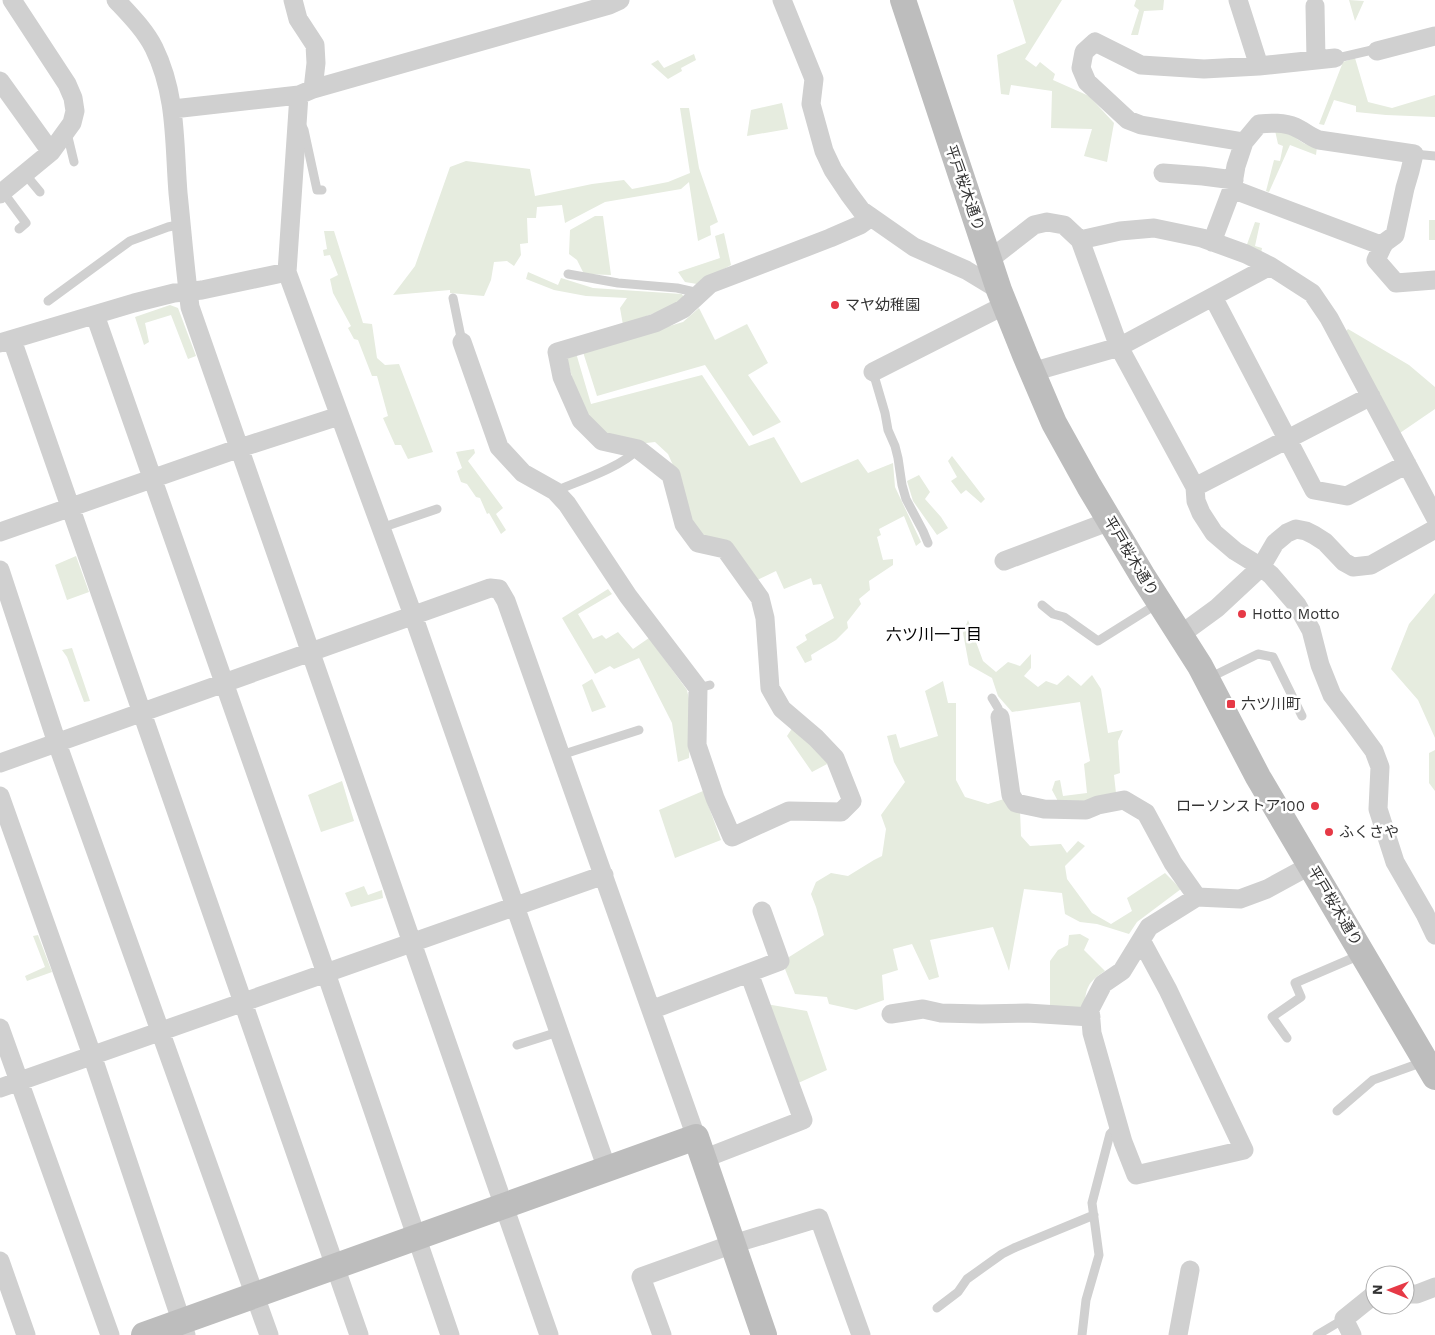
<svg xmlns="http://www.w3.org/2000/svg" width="1435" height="1335" viewBox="0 0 1435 1335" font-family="'Work Sans','Noto Sans JP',sans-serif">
<rect width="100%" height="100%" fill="#fff"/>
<path fill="#e6ecdf" d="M1013 0H1062L1025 59 1036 67 1040 62 1055 74 1053 80 1089 96 1114 123 1107 162 1084 156 1092 129 1051 128 1052 91 1011 85 1009 95 1001 94 997 55 1026 43Z
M1136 0H1164L1163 10 1144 11 1138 35H1131L1139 10 1134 6Z
M1349 0 1364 1 1355 21Z
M694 54 696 60 681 68 682 71 668 79 651 64 658 60 664 68Z
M1355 58 1368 102 1392 108 1435 95V117L1386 115 1356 112V106L1334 100 1324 125 1319 124 1343 62Z
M782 103 788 129 747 136 751 110Z
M680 108H689L699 168 718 222 710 226 711 235 698 241 689 182 681 189 605 202 565 223 562 205 537 207 536 218H527L528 243 520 244 521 255 514 266 507 261 494 262 491 280 484 296 450 293V290L393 295 415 266 450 167 466 161 530 169 535 196 592 184 624 180 632 189 668 182 690 173Z
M1274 126 1295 133 1297 139 1305 144 1317 147 1316 155 1290 145 1269 192 1266 191 1274 160 1280 161 1283 146 1278 144Z
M595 216H603L611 275 584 274 577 260 569 254 570 230Z
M1429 220H1435V240H1429Z
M1255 222 1260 223 1255 246 1262 248 1261 254 1245 250Z
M324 231H334L363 323 372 324 377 358 385 365 399 364 433 452 408 459 401 445H395L383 418 388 416 377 376H372L358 340 354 339 348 328 351 326 333 293 330 279 338 275 330 255 324 256 323 250 327 249Z
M724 233 731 265 697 284 685 282 678 272 720 258 715 236Z
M528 272 558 285 561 278 593 288 682 294 686 301 623 325 620 308 627 298 586 296 554 290 526 279Z
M170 305 178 308 196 356 188 359 171 315 145 323 149 342 144 345 135 317Z
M699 308 715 340 747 324 768 363 748 375 781 422 753 436 705 365 597 396 583 352 683 322Z
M1348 329 1409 365 1435 387V409L1397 435 1344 333Z
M576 353 591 404 702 375 749 446 774 437 801 483 858 459 868 473 893 463 895 487 921 542 916 546 904 516 879 529 881 535 877 537 883 560 893 559V565L869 581 870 590 859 599 861 604 847 622 848 628 836 640 811 655 812 660 805 663 796 647 807 640 805 635 834 618 821 584 813 585 811 578 784 589 776 571 755 581 708 539 695 529 676 472 668 454 655 442 638 444 607 437 580 405 566 356Z
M474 449 475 453 468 461 503 508 496 514 506 530 501 534 489 513 487 514 480 498 476 497 467 484 461 482 457 471 462 468 456 452Z
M952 456 985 499 981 503 966 490 961 494 951 481 957 477 948 461Z
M919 475 930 492 925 499 941 517 948 528 937 535 913 501 907 481Z
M76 556 89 592 67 600 55 565Z
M608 589 612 594 578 614 593 639 602 635 606 639 618 632 633 649 649 638 687 690 691 709 689 758 678 762 672 723 639 658 614 669 610 666 595 674 562 618Z
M1435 593V738L1418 700 1391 669 1409 624Z
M968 620 983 661 996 672 1008 662 1020 666 1031 654V668L1024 676 1038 687 1046 681 1057 685 1068 675 1081 686 1092 675 1101 689 1108 733 1123 730 1118 741 1120 773 1114 775 1116 793 1080 804 1060 805 1052 790 1055 781 1060 780 1063 796 1087 793 1084 764 1090 761 1080 702 1012 712 998 696 992 678 969 665 963 633Z
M72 648 90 701 84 702 67 657 62 650Z
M592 679 606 707 592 712 582 685Z
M943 681 948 703H956V780L965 797 988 804 1004 799 1020 810 1021 836 1030 846 1061 844 1067 853 1078 841 1085 846 1065 866 1067 879 1092 913 1111 924 1132 911 1127 898 1165 873 1181 889 1137 922 1129 934 1097 924 1080 922 1065 914 1062 893 1024 889 1009 971 993 927 930 940 939 977 929 980 912 944 893 949 898 970 882 975 884 1000 856 1010 829 1004 827 997 795 994 785 969 789 957 824 935 816 907 811 894 816 882 831 873 848 876 874 860 882 856 886 829 881 815 905 782 894 762 887 736 896 734 900 748 938 736 925 691Z
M793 727 829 763 812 772 787 736Z
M1435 750V791L1429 783V753Z
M342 781 354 821 321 832 308 795Z
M703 791 721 840 675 858 659 810Z
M364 886 368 895 382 890 383 898 351 907 345 893Z
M1080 934 1089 939 1084 950 1105 971C1086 983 1086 989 1084 1010L1050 1008V961L1058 950 1068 945 1069 935Z
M38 935 52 972 27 981 25 976 45 967 33 936Z
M766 1004 807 1011 827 1070 796 1084Z"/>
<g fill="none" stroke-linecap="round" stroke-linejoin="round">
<path stroke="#d0d0d0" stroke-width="9" d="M1335 58 1342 57 1372 50 1377 51
M302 126 304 130 317 190H322
M67 133 74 162
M1414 154 1435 156
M25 174 40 192
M3 192 26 223 19 229
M568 274 618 283 677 288 699 293
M453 298 462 342
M48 301 130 241 168 227 182 224
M873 372 885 413 888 430 895 446 898 458 902 485 906 499 923 531 928 543
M555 491C579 481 622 467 638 449
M381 528 437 509
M1042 605 1053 614 1064 617 1098 641 1157 604
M1209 678 1258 654 1273 657 1302 716
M698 688 710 685
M992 698 998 708 1000 717
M561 755 639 730
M1287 1038 1272 1017 1301 997 1295 983 1360 955
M517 1045 558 1032
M1337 1111 1373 1080 1423 1062
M937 1308 958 1292 967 1279 1002 1254 1014 1248 1094 1215
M1082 1335 1086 1300 1099 1255 1092 1203 1110 1134 1118 1126
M1317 1335 1344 1319"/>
<path stroke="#d0d0d0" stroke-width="19" d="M116 0C130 15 145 30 154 48 177 95 174 143 178 193 182 231 185 269 190 307L549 1335
M293 0 298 19 315 45 316 63 313 89
M782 0 814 79 811 104 824 151 833 170 849 194 861 210 914 247 966 270 999 290
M1238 0 1259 66
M1315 6 1316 60
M1377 51 1435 36
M0 81 51 152
M299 95 287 272 413 615 607 1169
M173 109 299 95 313 89 609 5 620 0
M1244 142 1141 125 1128 120 1087 82 1081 68 1084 52 1095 42 1141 65 1204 69 1259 66 1335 58
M1163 173 1203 176 1234 180
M1232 189 1383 246
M0 194 51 152 72 123 75 111 73 98 67 84 12 0
M1080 240 1120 231 1154 228 1202 238 1246 254 1270 266 1312 293 1329 318 1435 517
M1212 242 1232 189 1236 166 1244 142 1259 124C1271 123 1284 122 1295 127 1304 131 1310 137 1319 140L1414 154 1410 171 1405 188 1395 235 1384 243 1376 260 1396 283 1435 280
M989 260 1034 225 1047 222 1064 225 1080 240 1119 347 1195 487 1371 396
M1213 297 1314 490 1347 496 1407 464
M95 315 326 973 450 1335
M12 340 359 1335
M462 342 499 447 523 473 555 491 567 504 628 596 698 688 697 745 715 798 732 837 789 811 841 812 852 801 835 758 816 738 782 709 770 688 765 618 760 598 725 549 698 543 684 524 671 475 638 449 602 441 581 420 562 377 557 352 655 323 683 309 710 284 830 238 860 225 871 217
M0 343 134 303 174 293 202 290 287 272
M873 372 1005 305
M1032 372 1119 347 1270 266
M1195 487 1196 501 1201 513 1214 533 1235 551 1261 567 1271 575 1297 605 1311 630 1320 665 1332 695 1352 721 1374 751 1380 767 1378 809 1395 862 1425 914 1435 935
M0 532 240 448 339 416
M1004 561 1110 521
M0 570 57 743 269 1335
M1180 635 1217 608 1261 567 1275 543 1287 533 1296 529 1306 531 1314 535 1325 542 1344 562 1353 567 1371 565 1435 529
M1000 717 1011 795 1016 803 1044 809 1086 810 1098 805 1124 800 1146 813 1173 863 1197 897
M0 763 490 588 499 589 506 601 696 1137
M0 796 92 1055 186 1335
M1141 940 1168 990 1244 1150 1136 1175 1123 1142 1092 1033 1090 1009 1103 984 1122 971 1149 927 1197 897 1240 899 1267 889 1311 865
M651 1010 780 961 762 911
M891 1014 923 1009 941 1013 981 1014 1027 1013 1091 1017
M0 1028 110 1335
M0 1088 604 875
M703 1159 803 1120 749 973
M0 1261 26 1335
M1405 1294H1417L1435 1287
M662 1335 641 1277 733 1244 819 1218 861 1335
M1178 1335 1190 1270
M1352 1335 1344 1319 1375 1294"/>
<path stroke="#bdbdbd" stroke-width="26" d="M903 0 999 290 1025 355 1054 423 1089 486 1142 575 1200 666 1258 777 1435 1077
M144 1335 696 1137 764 1335"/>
</g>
<g fill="#e63946" stroke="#fff" stroke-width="2">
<circle cx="835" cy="305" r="5"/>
<circle cx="1242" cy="614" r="5"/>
<rect x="1226" y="699" width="10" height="10" rx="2.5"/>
<circle cx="1315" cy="806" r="5"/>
<circle cx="1329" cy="832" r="5"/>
</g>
<g text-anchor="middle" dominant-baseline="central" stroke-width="5" stroke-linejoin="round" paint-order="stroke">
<g font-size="15" fill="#333" stroke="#fff">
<text transform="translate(965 188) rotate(71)">平戸桜木通り</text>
<text transform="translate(1131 556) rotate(59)">平戸桜木通り</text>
<text transform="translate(1335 906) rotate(59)">平戸桜木通り</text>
</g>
<g font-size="15" fill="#333" stroke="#fff" text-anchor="start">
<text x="845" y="305">マヤ幼稚園</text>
<text x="1252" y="614">Hotto Motto</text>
<text x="1241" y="704">六ツ川町</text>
<text x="1305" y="806" text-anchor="end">ローソンストア100</text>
<text x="1339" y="832">ふくさや</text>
</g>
<g font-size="16" fill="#000" stroke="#fff">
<text x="934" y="634">六ツ川一丁目</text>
</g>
</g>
<g transform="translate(1390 1290) rotate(271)"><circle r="24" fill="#ffffff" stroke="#adadad"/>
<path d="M0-4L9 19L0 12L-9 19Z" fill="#e63946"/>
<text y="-8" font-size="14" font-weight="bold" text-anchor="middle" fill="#333333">N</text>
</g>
</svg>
